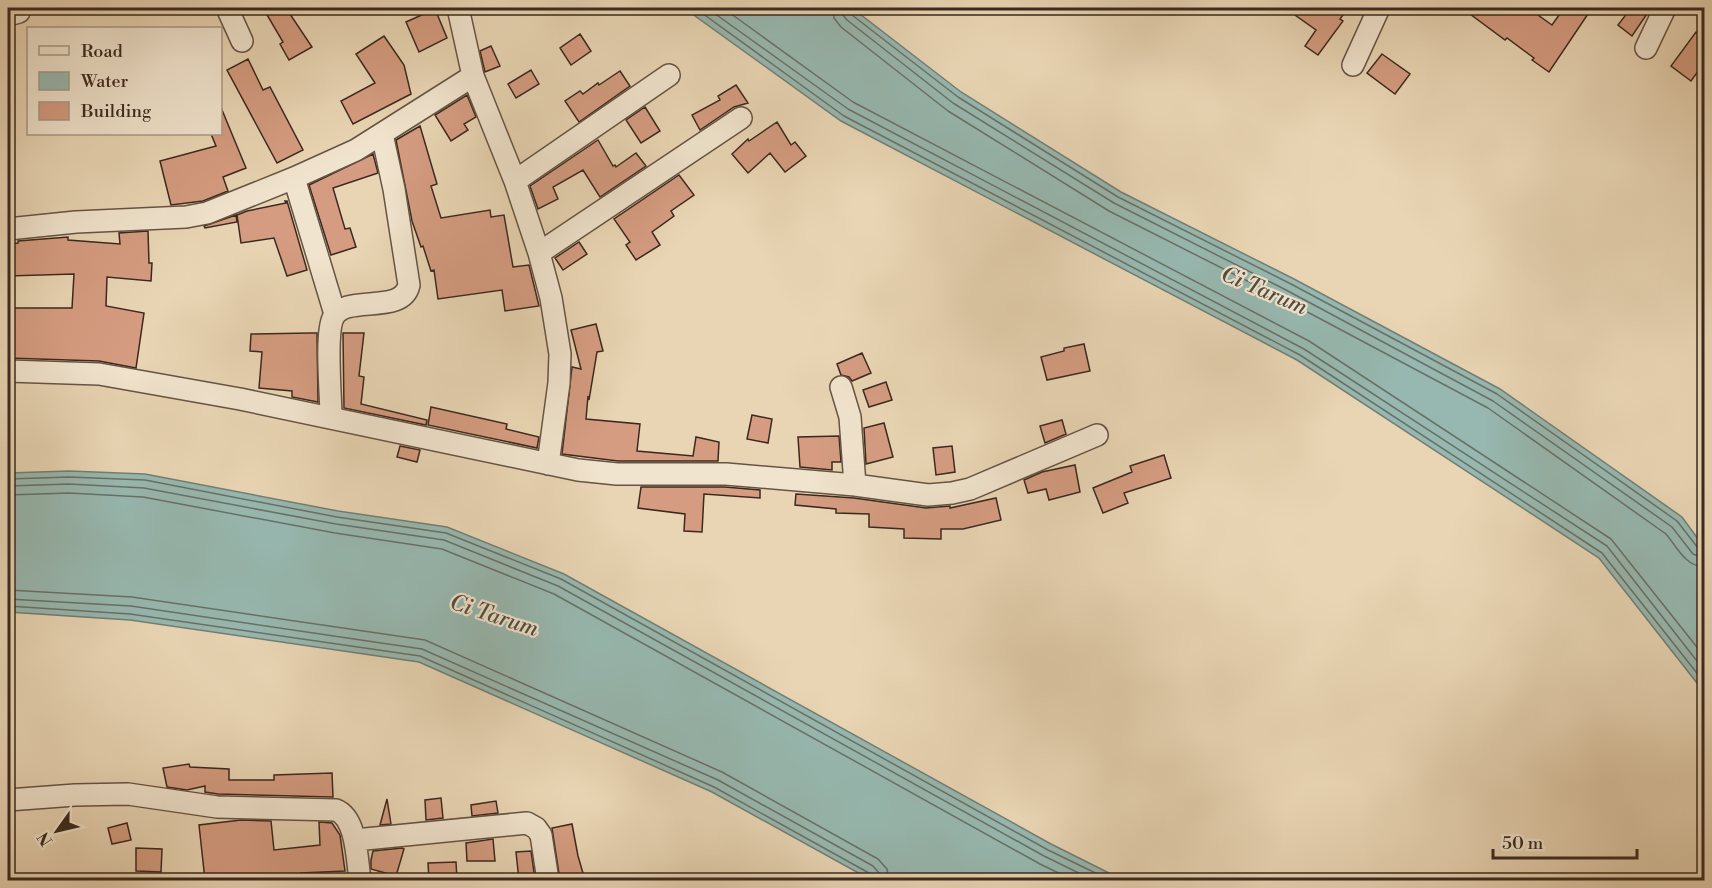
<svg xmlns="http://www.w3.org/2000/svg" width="1712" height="888" viewBox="0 0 1712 888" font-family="'Libre Bodoni',serif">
<rect width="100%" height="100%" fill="#e9d5b4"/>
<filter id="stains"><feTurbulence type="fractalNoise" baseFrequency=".00333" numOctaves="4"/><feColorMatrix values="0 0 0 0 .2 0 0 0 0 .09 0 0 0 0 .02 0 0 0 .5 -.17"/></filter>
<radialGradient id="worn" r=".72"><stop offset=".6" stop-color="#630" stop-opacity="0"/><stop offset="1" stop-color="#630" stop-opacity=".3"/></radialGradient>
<path fill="#97b8b0" stroke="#727f76" stroke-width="1.5" d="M684 8H852L961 92 1121 192 1294 279 1500 389 1682 517 1704 547V692L1599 558 1297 360 841 121Z
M69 471 145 474 338 511 447 527 564 574 1051 844 1123 880H871L712 792 419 662 130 620 8 612V473Z"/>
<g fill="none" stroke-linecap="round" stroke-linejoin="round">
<path stroke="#697067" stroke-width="1.5" d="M695 8 844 116 1300 355 1602 553 1704 682
M707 8 848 109 1304 349 1607 546 1704 670
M723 8 853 102 1309 341 1611 539 1704 656
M833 8 834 18 841 27 948 111 1109 211 1283 299 1488 408 1666 534C1677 547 1685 566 1704 567
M842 8V14L847 20 953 103 1114 203 1288 291 1493 401 1672 527 1693 554 1704 558
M849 8 852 15 958 97 1118 197 1291 284 1497 394 1677 521 1698 548 1704 550
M8 479 69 477 145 480 337 517 446 533 561 579 1048 850 1110 880
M8 486 69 484 144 488 336 524 444 540 558 586 1044 856 1093 880
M8 495 69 493 143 497 335 533 442 549 554 594 1040 864 1073 880
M8 590 132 597 425 640 722 772 878 859 887 869 889 880
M8 599 131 606 422 649 718 780 873 866 879 873 880 880
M8 606 130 614 420 656 714 787 869 873 873 880"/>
</g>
<path fill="#d59c81" stroke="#3b291e" stroke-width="1.5" d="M263 8H286L312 47 289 60 280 44 283 42Z
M1285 8H1348L1340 19 1343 21 1318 55 1305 46 1316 30Z
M1462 8H1528L1552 25 1564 8H1592L1549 72 1532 60 1534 58 1507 38 1505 40Z
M1631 8H1651L1632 36 1618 25Z
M435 9 447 38 419 52 406 22Z
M1696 32 1704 38V63L1691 81 1671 66Z
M580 34 591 51 571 65 560 48Z
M384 36 404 65 411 94 353 124 341 101 375 83 356 54Z
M491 46 500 66 485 72 480 51Z
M1382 54 1410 74 1395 94 1367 73Z
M248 59 263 90 270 87 303 150 277 163 227 70Z
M531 70 539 84 516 98 508 84Z
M620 71 630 86 579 122 565 101 580 91 583 94 598 83 599 85Z
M736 85 748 103 734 107 700 130 692 115 720 100 718 96Z
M467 95 476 117 464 124 468 130 451 141 435 115Z
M220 105 246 168 223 177 228 191 203 201 171 205 160 161 216 146 211 134H220Z
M645 107 660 131 641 143 626 120Z
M777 122 791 145 795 142 806 156 785 172 770 153 748 173 732 154 748 139 749 141Z
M420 126 437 184 431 186 441 218 490 210 491 217 504 215 513 267 529 265 539 306 505 311 502 290 438 299 434 270 431 271 423 246 421 247 412 221 396 140Z
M598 140 613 166 615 165 616 167 636 153 646 166 600 197 583 170 553 187 558 199 538 209 530 186Z
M373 154 378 173 333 188 345 229 350 228 356 247 331 255 309 185Z
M679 175 694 195 671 211 674 216 652 232 660 245 636 260 626 245 630 242 614 219Z
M285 201H287L307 270 287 276 274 238 241 243 237 215 247 211 286 203Z
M236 215 237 222 205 228 204 226Z
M148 231 149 263H152L151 281 107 277 106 306 144 313 136 368 99 361 8 358V308H72L74 274 8 276V244L18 243V241L68 237V240L120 244 119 233Z
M579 242 587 254 563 270 555 258Z
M596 324 603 351 597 352 589 400 588 396 586 419 640 424 637 451 693 456 696 437 719 442 718 461H618L562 454 572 367 581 369 571 330Z
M311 333H317L318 402 292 397V391L259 388 262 352 250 351 251 334Z
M343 333H364L359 376 364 377 361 404 427 420 426 425 344 408Z
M1084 344 1090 371 1047 380 1041 357 1064 351V348Z
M862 353 871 373 852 381 849 377 841 375 837 364Z
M886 382 892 400 869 407 863 390Z
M431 407 507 424 506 429 539 437 537 448 428 425Z
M752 415 772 419 768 443 747 439Z
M1062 420 1066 434 1045 443 1040 426Z
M884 423 893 457 866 464 864 428Z
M839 436 841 462H832V470L800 467 798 437Z
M400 446 420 450 417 462 397 457Z
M952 446 955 472 936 475 933 448Z
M1164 455 1171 478 1124 493 1128 503 1103 513 1093 488 1132 472 1130 466Z
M1075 465 1080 492 1049 500 1046 489 1028 493 1024 480 1042 472Z
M641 487H725L760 490V498L704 494 702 532 684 531 685 514 638 508Z
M796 494 854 498 926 508 950 506V508L996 498 1001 520 963 529H941V539L904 538V529L869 527V514L836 513V509L795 505Z
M189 764 190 767 229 769V780H274V775L332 773 333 797 218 794 205 792V786L187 790 167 787 163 768Z
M441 798 443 818 426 820 425 800Z
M387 799 391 824 380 825Z
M496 801 498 813 472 816 471 805Z
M241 820 271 821 274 850 320 845 319 822 332 823 340 835 345 871 301 873 302 880H205L199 825Z
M127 823 131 840 112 844 108 828Z
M572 824 578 856 585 880H560L552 828Z
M493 839 495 861H467L466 843Z
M136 848 162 849 161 872 136 871Z
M402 848 404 849 396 876 371 869V860L373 851Z
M531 851 535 880H519L516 852Z
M456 862 457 880H429L428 863Z"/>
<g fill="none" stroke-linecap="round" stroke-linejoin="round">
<g stroke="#665444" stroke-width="24">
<path id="street" d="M227 8 242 41
M458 8 473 76 515 181 539 253 551 298 560 354 559 383 548 464
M8 15 19 12
M1646 48 1665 8
M1353 65 1379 8
M294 178 335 314
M515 181 669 75
M8 229 76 222 186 217 207 213 294 178 356 150 473 76
M539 253 741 118
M8 371 99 374 240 399 578 470 617 474H726L855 485 928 495 952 493 970 489 1097 435
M841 387 850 417 855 485
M331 417C331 396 325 335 333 318 344 293 402 316 409 285L394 189 382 134
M8 800 75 795 128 794 217 807 336 810C357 818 357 861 360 880
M355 840 527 823 536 828 541 835 548 880"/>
</g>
<use href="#street" stroke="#f1e4ce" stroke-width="21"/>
</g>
<g text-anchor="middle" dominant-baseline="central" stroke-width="4.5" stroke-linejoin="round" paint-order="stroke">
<g font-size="22" font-style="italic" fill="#524d42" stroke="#f1e4ce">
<text transform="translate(1264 291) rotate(23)">Ci Tarum</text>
<text transform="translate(494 616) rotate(18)">Ci Tarum</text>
</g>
</g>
<rect width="1712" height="888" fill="none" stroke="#e9d5b4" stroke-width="30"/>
<rect x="9" y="9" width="1694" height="870" fill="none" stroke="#3b291e" stroke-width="3"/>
<rect x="15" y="15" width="1682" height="858" fill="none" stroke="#3b291e" stroke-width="1.5"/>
<rect x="27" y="27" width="195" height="108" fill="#f1e4ce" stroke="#a89988" stroke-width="1.5"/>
<rect x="39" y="46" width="30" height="9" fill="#f1e4ce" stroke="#a89988" stroke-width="1.5"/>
<text x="81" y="57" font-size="18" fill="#3b291e">Road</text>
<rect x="39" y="72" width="30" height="18" fill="#97b8b0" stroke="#a89988" stroke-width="1.5"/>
<text x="81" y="87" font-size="18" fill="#3b291e">Water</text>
<rect x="39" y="102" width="30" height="18" fill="#d59c81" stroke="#a89988" stroke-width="1.5"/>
<text x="81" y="117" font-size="18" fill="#3b291e">Building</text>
<g transform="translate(57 831) rotate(236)" stroke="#f1e4ce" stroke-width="4.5" paint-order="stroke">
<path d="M0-4.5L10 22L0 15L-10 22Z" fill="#3b291e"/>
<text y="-9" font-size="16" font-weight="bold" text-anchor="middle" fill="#3b291e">N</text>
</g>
<path d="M1493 849v9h144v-9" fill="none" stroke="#3b291e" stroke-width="3"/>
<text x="1502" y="849" font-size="18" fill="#3b291e" stroke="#f1e4ce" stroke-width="4.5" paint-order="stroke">50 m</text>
<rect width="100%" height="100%" filter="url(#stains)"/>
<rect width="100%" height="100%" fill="url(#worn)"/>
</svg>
